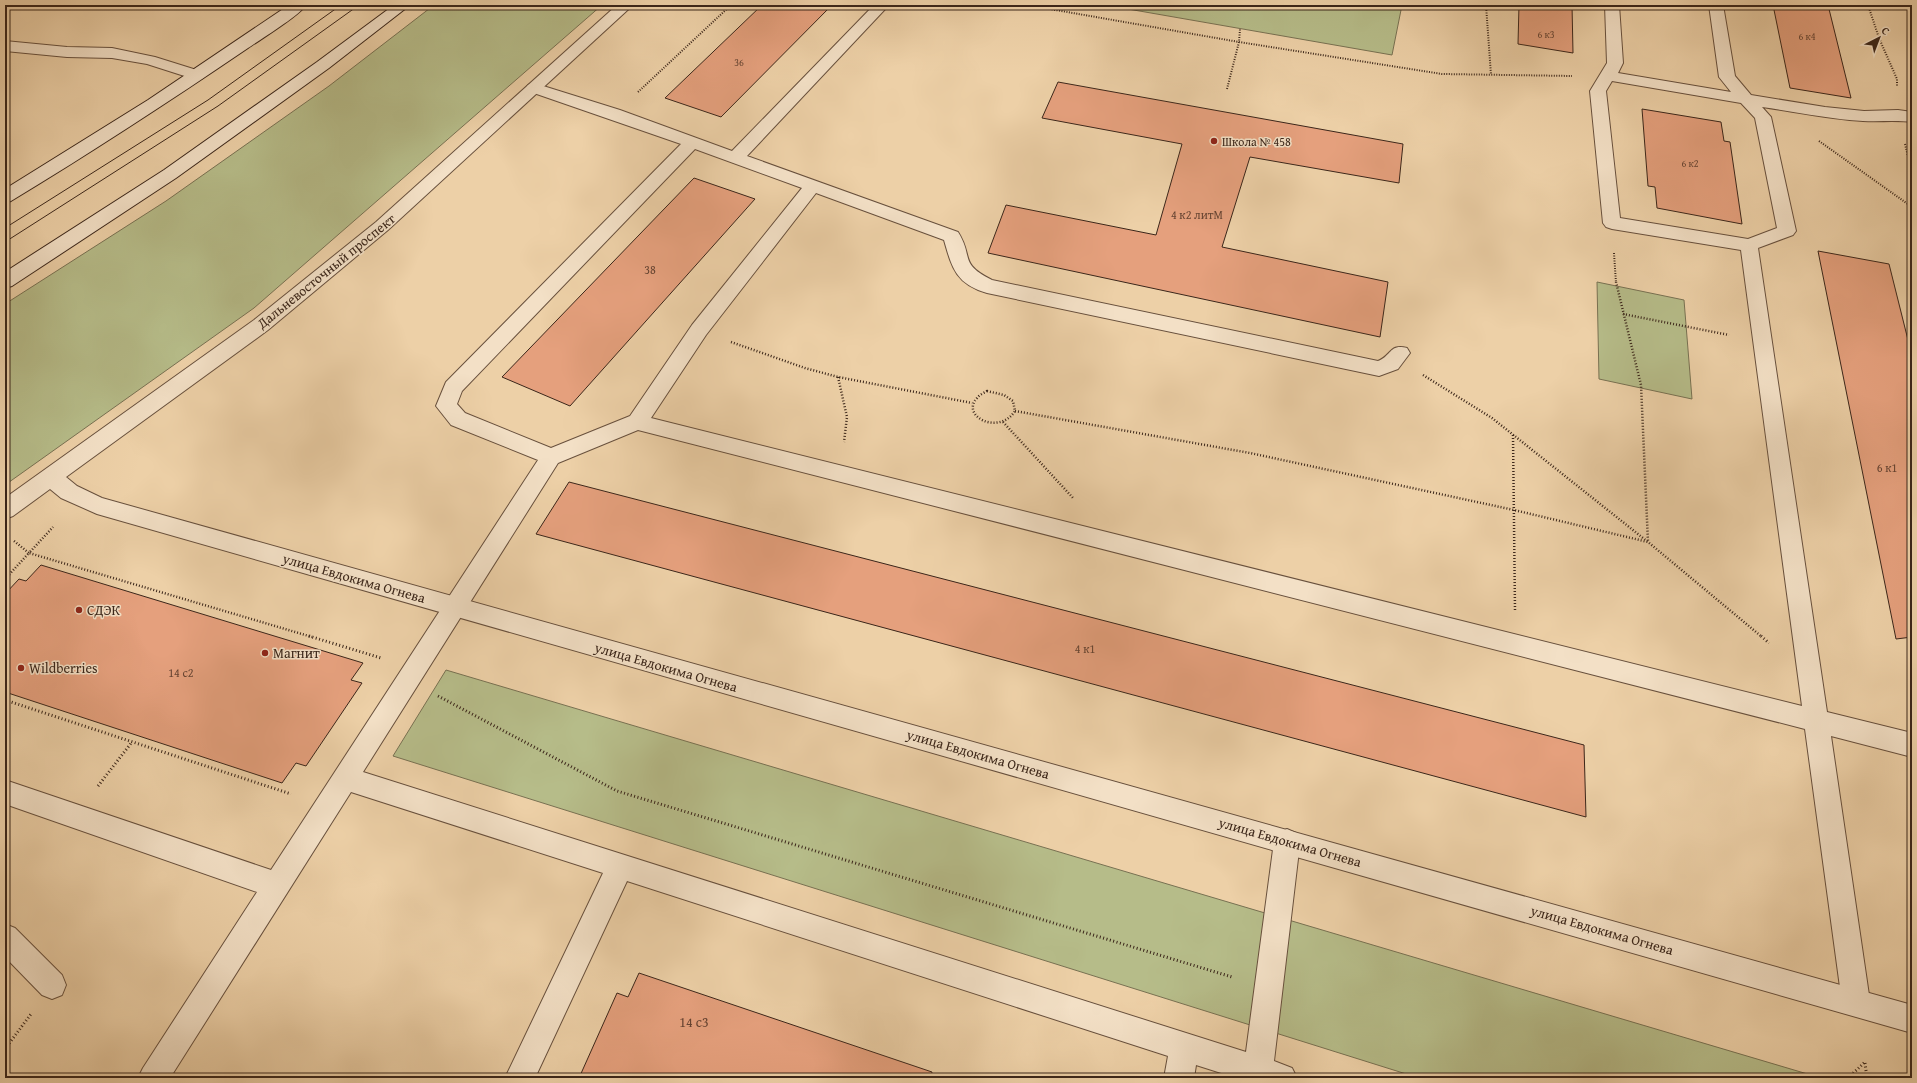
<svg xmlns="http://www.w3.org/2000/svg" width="1917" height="1083" viewBox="0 0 1917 1083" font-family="'Gentium Book Plus',serif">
<rect width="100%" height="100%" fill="#edd0a7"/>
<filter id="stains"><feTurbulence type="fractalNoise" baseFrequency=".005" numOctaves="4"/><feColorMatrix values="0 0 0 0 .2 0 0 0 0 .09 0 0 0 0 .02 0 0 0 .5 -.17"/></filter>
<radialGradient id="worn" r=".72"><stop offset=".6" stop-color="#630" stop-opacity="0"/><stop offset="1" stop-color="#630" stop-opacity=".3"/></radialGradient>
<path fill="#b6bc89" stroke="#787152" d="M434 5H602L254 308 5 485V304L166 201 329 86Z
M1105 5H1402L1392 55Z
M1597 282 1684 300 1692 399 1599 379Z
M446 670 1821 1078H1419L393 756Z"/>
<path fill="#e5a07d" stroke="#3b261a" d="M762 5H832L721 117 665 98Z
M1519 5H1572L1573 53 1518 44Z
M1773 5H1828L1851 98 1790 88Z
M1058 82 1403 144 1399 183 1250 157 1222 247 1388 282 1380 337 988 253 1006 205 1156 235 1182 144 1042 118Z
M1642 109 1721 122 1724 141 1730 142 1742 224 1657 208 1655 187 1648 186Z
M694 178 755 199 570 406 502 377Z
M1818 251 1889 264 1912 356V637L1896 639Z
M569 482 1584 745 1586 817 536 534Z
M41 565 363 663 351 680 362 683 306 766 296 763 282 783 5 692V594L19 579 26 581Z
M639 973 932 1072 931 1078H579L617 993 628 997Z"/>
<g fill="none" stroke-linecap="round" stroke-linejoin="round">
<g stroke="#68503d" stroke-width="2">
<path id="service" d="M874 5H889L747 156 958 232C974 257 958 263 992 280L1378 361C1391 356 1390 343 1407 348L1410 353 1398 369 1379 376 987 293C956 284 952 268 944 240L816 193 706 335 651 418 1802 706 1741 250 1612 229 1606 227 1603 223 1590 91 1607 63 1605 5H1619L1623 63 1618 73 1731 92 1719 77 1709 5H1723L1735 76 1751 95 1825 107 1864 111 1898 110 1912 112V122C1895 120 1879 122 1863 121 1829 119 1796 112 1762 107L1771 117 1796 231 1793 235 1758 248 1827 712 1912 733V757L1831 736 1870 1002 1866 1012 1856 1016 1846 1012 1842 1002 1805 729 638 430 558 463 363 772 1246 1052 1274 842 1278 833 1287 829 1296 833 1300 842 1274 1061 1292 1068 1297 1078H1237L1196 1065 1194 1078H1164L1168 1056 627 881 535 1078H505L603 873 351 792 170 1078H138L143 1068 257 892 5 804V780L271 870 538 460 451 425 436 406 446 382 681 144 528 91 526 88 528 85 534 83 540 85 620 110 732 151ZM1612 81 1741 103 1755 118 1777 228 1748 239 1620 218 1606 91ZM695 149 802 188 692 325 630 416 551 448 465 413 457 404 462 391Z
M5 41 67 47 112 48 155 57 203 72 205 75 203 78 197 80 147 64 112 58 67 57 5 51Z
M5 924 15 928 62 975 66 985 62 995 52 999 42 995 5 957Z"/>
</g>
<g stroke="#68503d" stroke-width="2">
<path id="minor" d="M617 5H633L388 230 268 330 66 477 77 486 102 498 1912 1005V1033L97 514 61 498 50 489 13 516 5 519V498L254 320 376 222Z"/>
</g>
<g stroke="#3b261a" stroke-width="2">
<path id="secondary" d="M289 5H306C299 16 261 39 248 48 170 101 92 152 11 201L5 203V189L148 100Z
M394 5H410L329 68 176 178 12 286 5 288V272L164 170 317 62Z"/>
</g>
<path stroke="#3b261a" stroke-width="2" stroke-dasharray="1 1.5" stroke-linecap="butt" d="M1027 5 1239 42 1442 74 1572 76
M1486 5 1491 75
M1868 5 1879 38 1897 79V86
M1227 89 1239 42 1240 29
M638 92 731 5
M1819 141 1912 207
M1905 144 1912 173
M1614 253 1616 283"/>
<path stroke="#3b261a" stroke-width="2.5" stroke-dasharray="1 2" stroke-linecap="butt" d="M1623 314 1729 335
M731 342 805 368 838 377 972 403
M1423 375 1492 418 1648 542 1762 637
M838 377 847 417 844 442
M987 391 1004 395 1013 401 1015 411C999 436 960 416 977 398 979 395 984 393 987 391Z
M1015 411 1250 453 1514 510 1648 542 1641 385 1616 282
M1003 422 1074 499
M1513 435 1515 610
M14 541 29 553 53 527
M5 579 29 553 312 637"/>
<path stroke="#3b261a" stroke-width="3" stroke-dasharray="1 2.5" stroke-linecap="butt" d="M309 636 381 658
M1761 636 1769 643
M438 696 617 791 1232 977
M5 700 291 794
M98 786 132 742
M5 1049 31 1014
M1865 1063 1867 1078
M1848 1078 1865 1062"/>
<use href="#service" fill="#f3e0c6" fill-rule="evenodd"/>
<use href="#minor" fill="#f3e0c6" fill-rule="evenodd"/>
<use href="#secondary" fill="#f3e0c6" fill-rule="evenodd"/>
<path stroke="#3b261a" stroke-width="1" d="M5 228 208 100 341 5
M5 242 218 106 359 5"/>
</g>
<g fill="#8f2418" stroke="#f3e0c6" stroke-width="1.5">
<circle cx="1214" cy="141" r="4"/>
<circle cx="79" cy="610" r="4"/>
<circle cx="265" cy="653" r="4"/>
<circle cx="21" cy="668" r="4"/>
</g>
<g text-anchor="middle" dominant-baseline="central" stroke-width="3" stroke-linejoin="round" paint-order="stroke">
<g font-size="10" fill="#643">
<text x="1546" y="34">6 к3</text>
<text x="1807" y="36">6 к4</text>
<text x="739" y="62">36</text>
<text x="1690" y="163">6 к2</text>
</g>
<g font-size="12" fill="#3b261a" stroke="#f3e0c6" text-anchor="start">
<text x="1222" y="141">Школа № 458</text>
</g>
<g font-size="12" fill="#643">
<text x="1197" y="214">4 к2 литМ</text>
<text x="650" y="269">38</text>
<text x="1887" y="467">6 к1</text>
<text x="1085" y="648">4 к1</text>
<text x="181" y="672">14 с2</text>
</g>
<g font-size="14" fill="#3b261a" stroke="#f3e0c6">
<text transform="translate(326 271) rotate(-39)">Дальневосточный проспект</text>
<text transform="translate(354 578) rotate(16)">улица Евдокима Огнева</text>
<text transform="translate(666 667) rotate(16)">улица Евдокима Огнева</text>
<text transform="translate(978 754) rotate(16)">улица Евдокима Огнева</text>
<text transform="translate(1290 842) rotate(16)">улица Евдокима Огнева</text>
<text transform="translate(1602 930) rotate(16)">улица Евдокима Огнева</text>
</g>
<g font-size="14" fill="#3b261a" stroke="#f3e0c6" text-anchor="start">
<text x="87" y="610">СДЭК</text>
<text x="273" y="653">Магнит</text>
<text x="29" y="668">Wildberries</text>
</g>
<g font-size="14" fill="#643">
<text x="694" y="1022">14 с3</text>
</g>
</g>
<rect width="1917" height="1083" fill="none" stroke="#edd0a7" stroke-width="20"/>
<rect x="6" y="6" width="1905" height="1071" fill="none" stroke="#3b261a" stroke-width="2"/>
<rect x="10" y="10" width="1897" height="1063" fill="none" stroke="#3b261a"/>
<g transform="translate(1879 38) rotate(42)" stroke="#f3e0c6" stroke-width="3" paint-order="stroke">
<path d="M0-3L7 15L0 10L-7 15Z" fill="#3b261a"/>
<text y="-6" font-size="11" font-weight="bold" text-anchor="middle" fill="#3b261a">С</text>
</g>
<rect width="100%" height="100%" filter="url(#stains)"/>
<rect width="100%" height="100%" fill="url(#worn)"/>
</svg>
